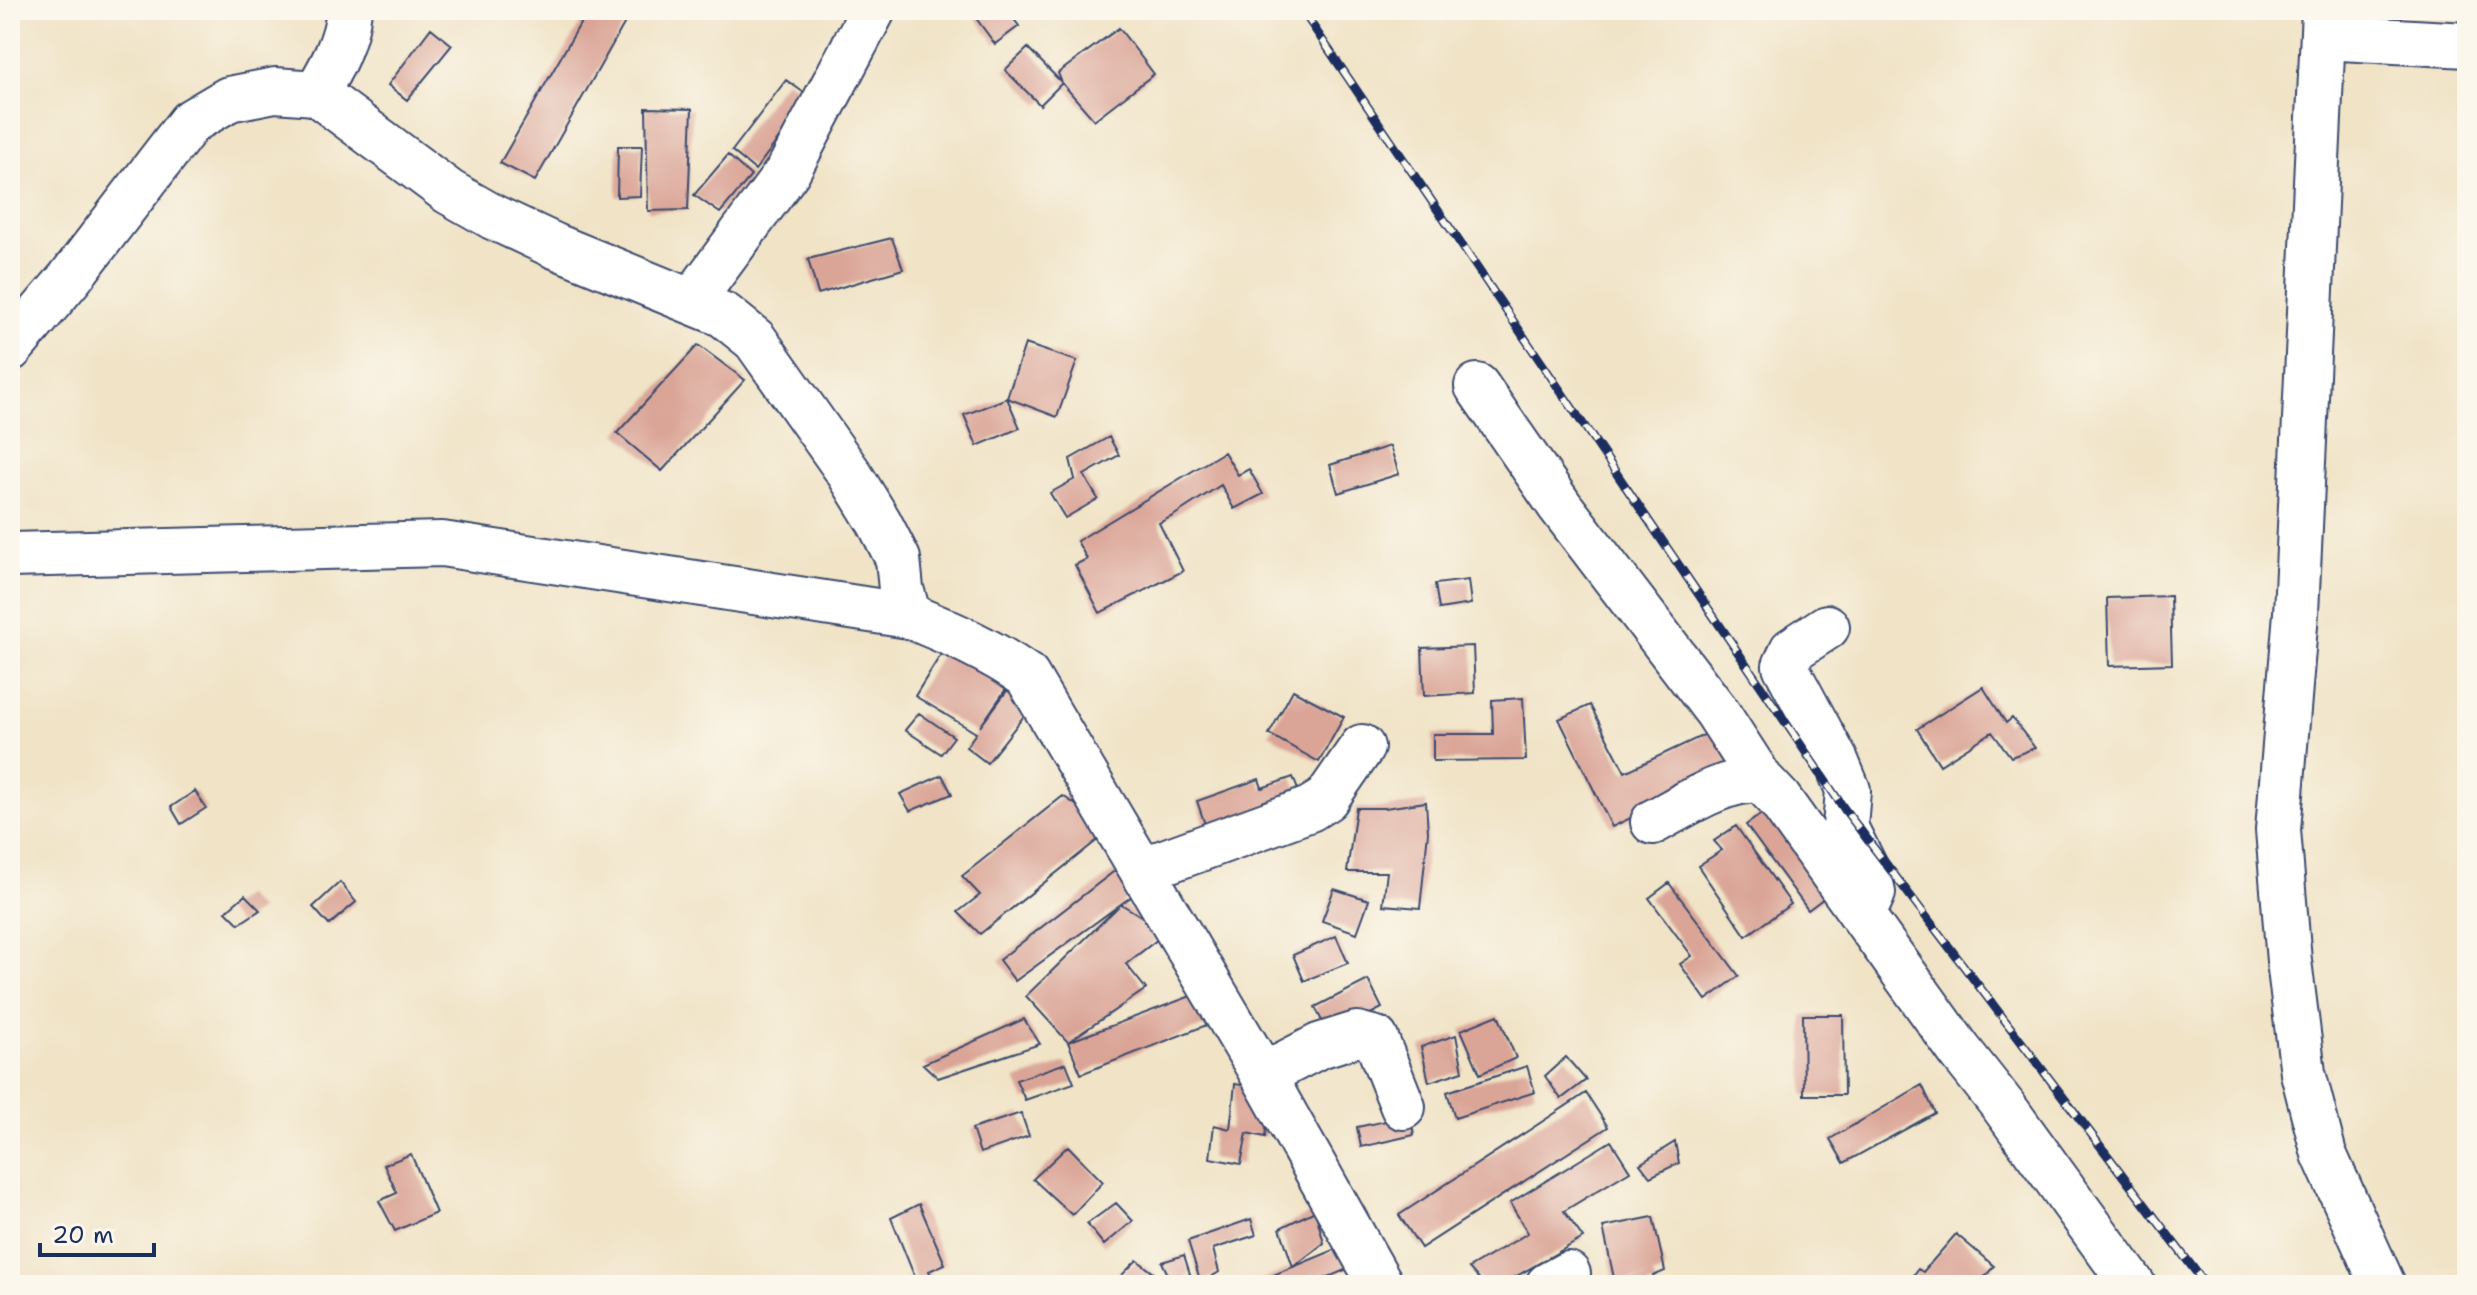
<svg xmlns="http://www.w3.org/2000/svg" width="2477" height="1295" viewBox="0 0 2477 1295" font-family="'Shantell Sans',sans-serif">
<rect width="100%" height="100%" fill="#fbf7ec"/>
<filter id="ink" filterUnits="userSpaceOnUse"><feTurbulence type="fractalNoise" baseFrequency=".0125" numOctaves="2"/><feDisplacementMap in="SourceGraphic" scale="16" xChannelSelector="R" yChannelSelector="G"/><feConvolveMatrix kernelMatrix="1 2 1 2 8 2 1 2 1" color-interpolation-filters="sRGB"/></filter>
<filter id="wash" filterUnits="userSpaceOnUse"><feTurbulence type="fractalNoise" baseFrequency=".006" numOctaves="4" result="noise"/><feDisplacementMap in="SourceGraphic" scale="32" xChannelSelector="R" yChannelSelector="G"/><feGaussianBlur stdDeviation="1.8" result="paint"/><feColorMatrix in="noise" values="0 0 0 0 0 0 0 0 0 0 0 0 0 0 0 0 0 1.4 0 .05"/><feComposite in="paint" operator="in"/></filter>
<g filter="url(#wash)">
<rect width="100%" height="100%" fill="#f0e3c6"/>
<g id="blocks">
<path fill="#daa597" d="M588 10H632L535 181 500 163Z
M970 10H1007L1019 26 995 44Z
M431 28 452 45 407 100 388 85Z
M1119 28 1154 74 1094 120 1062 83 1040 105 1005 70 1028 48 1062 83 1058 73Z
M786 80 810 97 755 170 732 151Z
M646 108 692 109 688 210 648 211Z
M618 146H642L640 196 617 197Z
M728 155 751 176 720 213 694 195Z
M892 238 903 269 818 294 808 259Z
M1025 344 1077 361 1057 417 1007 398Z
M698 345 745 380 662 471 617 433Z
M1007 398 1020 428 977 446 964 415Z
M1109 437 1119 455 1084 475 1098 499 1065 518 1050 493 1075 479 1070 459Z
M1390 446 1399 474 1338 493 1330 465Z
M1224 452 1238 475 1249 469 1263 494 1234 509 1221 485 1173 516 1159 523 1183 571 1100 613 1075 565 1087 559 1077 541Z
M1468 580 1471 604 1439 609 1435 584Z
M2170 596 2172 664 2109 666 2107 598Z
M948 643 1008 686 980 727 1015 680 1038 698 987 763 966 747 976 733 915 696Z
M1473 646 1475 693 1424 696 1422 648Z
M1983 687 2006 723 2012 718 2035 748 2011 757 1992 732 1940 765 1917 729Z
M1293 690 1344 717 1319 762 1269 734Z
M1523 698 1526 760 1433 761V734H1493L1492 700Z
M1590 705 1625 772 1725 725 1743 764 1612 827 1559 719Z
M919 713 954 737 941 754 905 730Z
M942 775 952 794 910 811 900 794Z
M1293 777 1305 808 1211 842 1197 801 1259 779 1262 788Z
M195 791 206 808 181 824 171 807Z
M1063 796 1083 810 1100 838 980 934 958 912 980 895 962 876Z
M1426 802 1428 832 1420 908 1383 905 1387 872H1347L1356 808H1385Z
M1770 808 1832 892 1808 910 1746 825Z
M1736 826 1791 904 1746 936 1698 866 1722 850 1714 841Z
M1121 866 1139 891 1015 981 999 960Z
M340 882 356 902 329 925 313 907Z
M1669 883 1739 976 1706 1000 1680 964 1692 956 1649 898Z
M1334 889 1369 900 1357 933 1322 921Z
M245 895 260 910 239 924 226 911Z
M1121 904 1167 932 1126 964 1146 989 1068 1042 1199 993 1212 1023 1081 1074 1068 1042 1026 996Z
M1336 936 1348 963 1304 981 1293 955Z
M1368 980 1382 1008 1329 1035 1315 1007Z
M1498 1015 1516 1058 1480 1074 1461 1030Z
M1803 1015H1843L1844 1095H1804Z
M1024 1019 1040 1044 938 1078 923 1064Z
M1456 1035 1463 1071 1429 1082 1421 1047Z
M1566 1057 1586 1080 1561 1099 1545 1076Z
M1066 1063 1074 1083 1025 1100 1016 1080Z
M1527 1066 1535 1092 1455 1118 1447 1092Z
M1235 1084 1271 1090 1265 1137 1247 1133 1241 1164 1210 1158 1214 1125 1230 1129Z
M1922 1085 1935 1113 1844 1163 1830 1139Z
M1586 1093 1608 1127 1421 1248 1399 1215Z
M1021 1113 1029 1136 980 1153 972 1129Z
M1410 1116 1414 1135 1361 1147 1357 1127Z
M1611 1141 1630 1171 1564 1211 1583 1238 1501 1285H1484L1469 1268 1528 1233 1510 1203Z
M1675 1142 1679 1163 1650 1177 1640 1164Z
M1068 1146 1103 1182 1072 1215 1033 1179Z
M411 1154 436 1213 395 1231 379 1201 397 1193 384 1165Z
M1116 1203 1133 1221 1104 1245 1087 1224Z
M919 1204 945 1264 929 1271 936 1285H918L891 1218Z
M1315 1211 1324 1243 1293 1267 1356 1241 1366 1261 1310 1285H1249L1293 1267 1280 1228Z
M1653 1217 1665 1271 1653 1276 1656 1285H1622L1646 1277 1615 1283 1603 1227Z
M1251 1219 1256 1235 1213 1249 1219 1272 1201 1283 1188 1241Z
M1956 1234 1994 1266 1978 1285H1907L1918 1269 1923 1272Z
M1184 1255 1190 1274 1173 1285 1162 1262Z
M1137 1260 1155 1274 1145 1285H1112Z"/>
</g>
</g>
<g filter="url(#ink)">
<use href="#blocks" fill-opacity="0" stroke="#3b4a6e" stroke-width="2"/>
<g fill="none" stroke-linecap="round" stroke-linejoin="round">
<g stroke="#3b4a6e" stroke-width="48">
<path id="minor" d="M2324 10 2296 613 2278 830 2289 961 2303 1073 2324 1154 2383 1285
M2323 37 2467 45
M316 93C332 67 346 41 349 10
M692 301 788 171 873 10
M10 349 70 278 190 122 229 99 275 90 316 93 449 192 493 217 555 246 724 315 755 340 849 473 879 522 898 559 901 589 909 616
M1477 386 1560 506 1717 712 1761 780
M10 555 442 544 909 616C951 633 990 650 1027 676L1263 1075 1381 1285
M1827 627 1792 650 1785 666 1836 761 1848 790 1845 827 1870 877 1873 893 1863 915
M1653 822C1687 804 1721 780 1761 780L1779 799 1959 1050 2004 1107 2133 1285
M1142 870 1310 809 1326 799 1362 747
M1263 1075 1319 1046 1357 1034 1376 1039 1403 1107
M1548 1285 1568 1274"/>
</g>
<use href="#minor" stroke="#fff" stroke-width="44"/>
<g stroke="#1b2f5e" stroke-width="9">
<path id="rail" d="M1302 10 1845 810 2206 1285"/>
</g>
<use href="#rail" stroke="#fbf7ec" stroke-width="6" stroke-dasharray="18" stroke-linecap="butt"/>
</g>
</g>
<rect width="2477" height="1295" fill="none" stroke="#fbf7ec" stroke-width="40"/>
<path d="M40 1243v12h114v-12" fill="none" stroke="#1b2f5e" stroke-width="4"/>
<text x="52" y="1243" font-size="24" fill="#1b2f5e" stroke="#fbf7ec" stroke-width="6" paint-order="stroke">20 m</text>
</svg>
